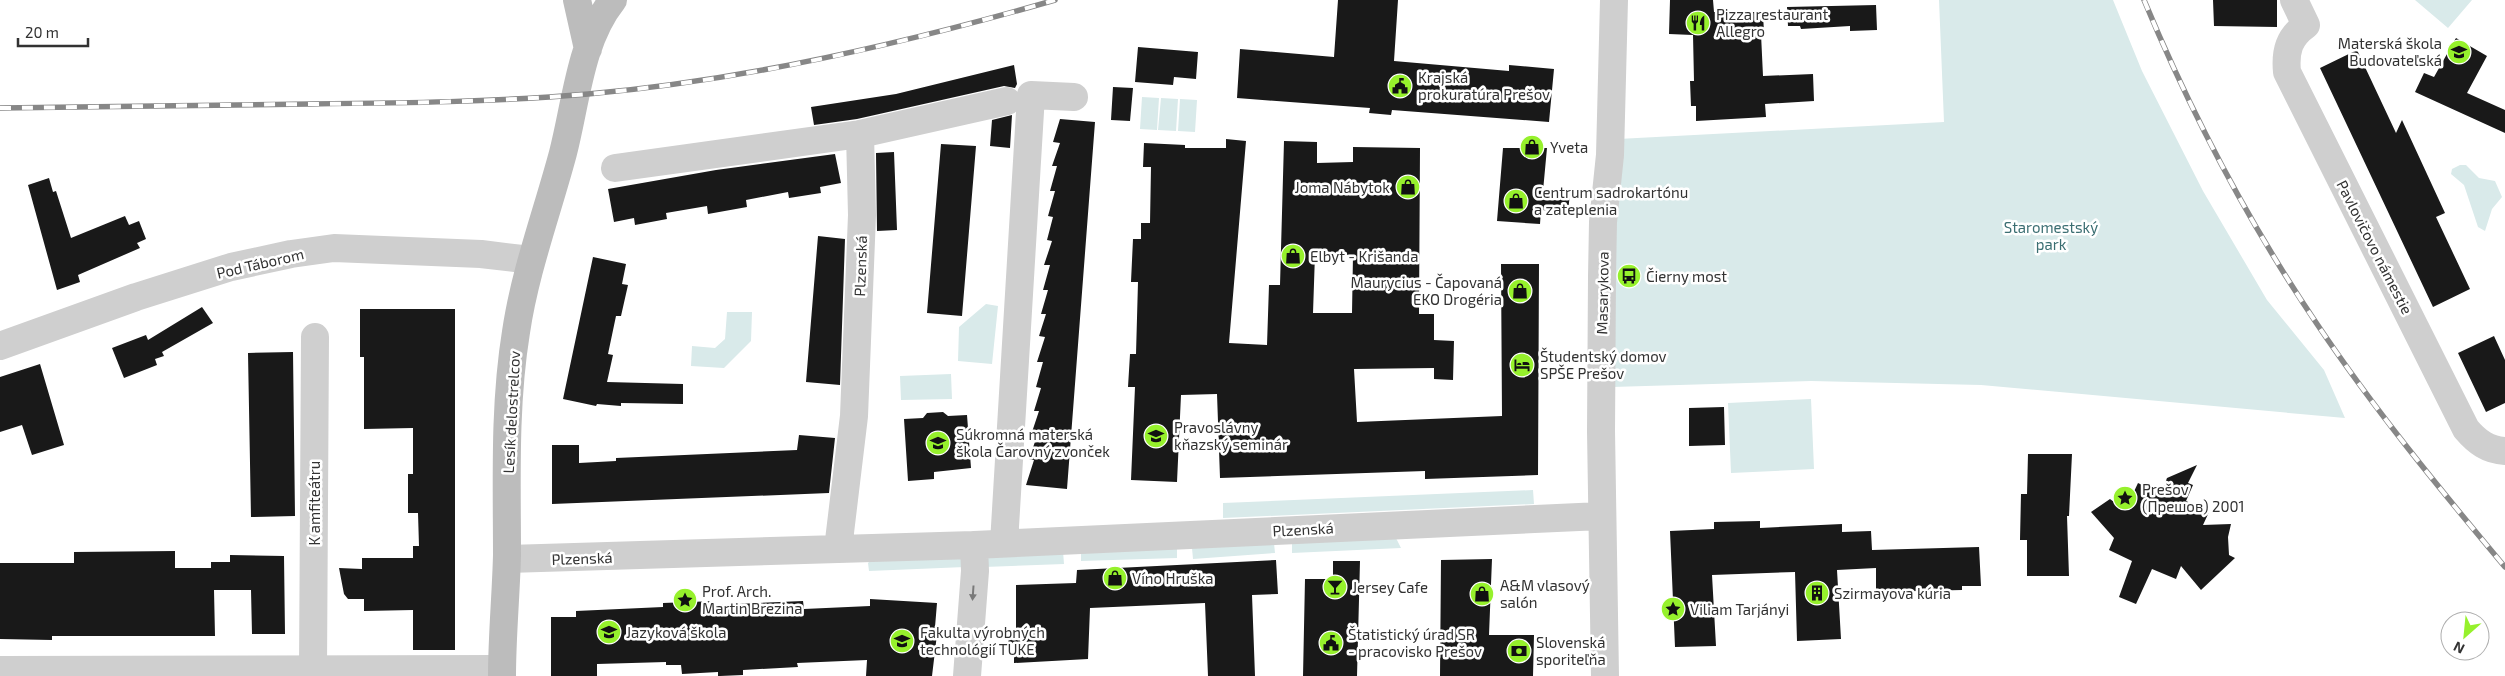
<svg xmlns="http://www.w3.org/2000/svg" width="2505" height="676" viewBox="0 0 2505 676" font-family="'Exo 2',sans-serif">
<rect width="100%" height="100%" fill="#fff"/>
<path fill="#d9eaea" d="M1939 0H2113L2142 71 2203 191 2267 300 2324 370 2345 418 1981 385 1811 381 1612 387 1618 139 1944 122Z
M2415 0H2472L2448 28Z
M1142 97 1159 98 1157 130 1140 129Z
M1161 98 1178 99 1176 131 1158 130Z
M1180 99 1197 100 1195 132 1178 131Z
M2460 165H2466L2479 178 2495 181 2502 197 2492 209 2485 231 2478 227 2464 185 2451 174 2452 169Z
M986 304 998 306 992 364 958 361 959 327Z
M727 312H752L751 341 724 368 691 366 692 346 715 348 725 339Z
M951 374 952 399 901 400 900 376Z
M1811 399 1814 469 1731 473 1728 403Z
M1533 490 1534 504 1223 518V503Z
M1396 538 1401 548 1292 553V542Z
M1274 543 1275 553 1193 559 1192 548Z
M1177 548V558L1081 561V551Z
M1063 551 1064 564 984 567 987 558Z
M954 555 962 559 965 567 869 571 868 563 872 559Z"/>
<path fill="#191919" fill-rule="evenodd" d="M1338 0H1398L1394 61 1509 71V65L1554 69 1549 122 1392 110 1391 115 1369 113 1370 108 1237 98 1240 49 1334 57Z
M1670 0H1713L1714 12H1763L1764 34H1761L1763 76 1813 74 1814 101 1765 104 1766 117 1696 121V106H1691L1690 81H1694L1693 35 1669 34Z
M2213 0H2277V27L2214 26Z
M1876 5 1877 30 1850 31V26L1801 29 1800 26H1788L1787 7Z
M2456 38 2487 56 2467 93 2505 110V133L2415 92 2424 73 2434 77Z
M1138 47 1198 52 1196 79 1174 77 1173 85 1135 82Z
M2357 50 2396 133 2402 120 2445 213 2436 217 2470 289 2433 307 2320 68Z
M1014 65 1017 84 1015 88 1004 86 857 119 814 125 811 107 896 94Z
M1113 87 1133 88 1130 121 1111 120Z
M1012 115 1010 148 990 146 992 120Z
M1060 119 1095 122 1067 489 1026 485 1034 460 1029 459 1037 436 1031 435 1039 411H1034L1041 388 1036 387 1043 362H1037L1045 337 1039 336 1046 314H1041L1048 290H1043L1050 265H1044L1052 241 1047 240 1053 217 1048 216 1055 191H1050L1057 166H1052L1060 143 1053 142Z
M1226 139 1246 141 1229 343 1267 345 1269 285H1280L1284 141 1317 142V163L1353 162V147L1420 148 1419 314H1434V340L1454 341 1453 380 1434 379V368L1354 369 1357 422 1502 416 1501 264H1539L1538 475 1425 479V471L1220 478 1217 394 1181 395 1177 482 1131 480 1135 387H1128L1130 354H1136L1138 282H1131L1133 239H1141V223H1150L1151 167H1143L1144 143 1185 145V148H1226ZM1315 254 1353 255 1352 313H1313Z
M941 144 976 146 962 316 927 313Z
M1503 148H1547L1543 191 1570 193 1568 212 1541 210 1540 224 1497 221Z
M894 152 897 230 877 231 876 153Z
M835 154 841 183 820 187 821 193 789 198 788 192 746 200 747 207 708 214 707 206 666 213 667 219 635 225 634 218 614 222 608 189 716 170Z
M49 178 53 192 56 191 71 238 125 216 129 225 139 221 146 239 137 243 140 248 78 275 80 282 57 290 28 185Z
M818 236 845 239 840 385 806 382Z
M593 257 626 264 622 284 628 285 621 316H616L608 354 613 355 607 382 683 384V404L621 403V406L597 404 596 406 563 399Z
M202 307 213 323 162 352 164 356 155 359 157 365 124 378 112 348 146 335 148 340Z
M360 309H455V650H413V610L364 611V599H348L344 594 339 568 362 569V558H413V546H419L418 513H408V474H413V428L364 429V357H360Z
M2494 336 2505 360V403L2486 412 2458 353Z
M293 352 295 516 251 517 248 353Z
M40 364 64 445 32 455 22 425 0 432V377Z
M1724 407 1725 445 1689 446V408Z
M943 412 948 416 967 415 971 468 934 472V479L908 481 904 419 923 418 927 413Z
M799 435 835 438 829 493 552 504V445H579V463L616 461V458L797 450Z
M2028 454H2072L2069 516H2067L2069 576H2027V540H2020L2021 494H2027Z
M2197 465 2188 483 2193 485 2186 501 2209 512 2203 525 2231 524 2228 537 2229 555 2235 558 2201 590 2181 566 2176 579 2152 569 2136 604 2119 597 2132 561 2109 550 2114 538 2091 512 2110 499 2114 502 2120 497 2130 500 2138 483 2161 494 2167 478Z
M1760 521V528L1842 524V532L1871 531 1872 550 1979 547 1981 586H1962V590L1876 592V568L1837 570 1841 639 1797 641 1795 572 1712 575 1716 646 1675 647 1670 531 1714 529V522Z
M175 551V568H211V562H230V555L284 556 285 634H252L251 590H214L215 636H52V640L0 639V563H74V552Z
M1492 559 1489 635H1534L1533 676H1440L1441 560Z
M1276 560 1278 594 1252 595 1255 676H1208L1205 603 1090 608 1088 659 1014 663V651L1008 643 1009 637 1016 628V585L1076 583 1077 570Z
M1333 561H1360L1357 676H1303L1305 579H1333Z
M870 599 937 603 935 627 938 626 932 676H866L867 660 797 663 798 667 743 670V675L720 676H718V672L682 674 681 665H666V662L597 664V676H551V617H576V611L663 607V603L715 601V605L803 601 804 609 870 606Z"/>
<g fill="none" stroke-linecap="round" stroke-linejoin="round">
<path stroke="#cfcfcf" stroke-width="28" d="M2294 0 2306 25C2289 37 2285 51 2287 72L2466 429C2477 442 2488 450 2505 451
M615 168 860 134
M0 346 136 297 231 267 291 254 334 248 481 254 531 260
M1004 543 1031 95 1074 97
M838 549 854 416 862 215 860 134 1007 101
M507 559 974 545 1601 516
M313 669 315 337
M0 670 502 669
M967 676 975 571 974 545
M1605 676 1601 431 1602 277 1603 222 1610 155 1614 0"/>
<path stroke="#bcbcbc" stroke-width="28" d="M577 0 588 49
M502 676C502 636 506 595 507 555 507 481 504 406 516 332 525 271 547 213 563 153 576 103 580 41 613 0"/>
<g stroke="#878787" stroke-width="5.5">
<path id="rail" d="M2144 0C2191 113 2248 222 2317 324 2374 409 2439 488 2505 567
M0 108C103 107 207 105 310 104 403 103 496 102 588 94 746 80 903 44 1055 0"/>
</g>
<use href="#rail" stroke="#fff" stroke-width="4" stroke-dasharray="11" stroke-linecap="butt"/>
</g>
<defs><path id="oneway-solid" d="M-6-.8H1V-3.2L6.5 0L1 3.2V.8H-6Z" transform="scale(1.25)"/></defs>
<use fill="#797979" href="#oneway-solid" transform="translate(973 593) rotate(94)"/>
<defs>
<g id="restaurant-disc" transform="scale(1.25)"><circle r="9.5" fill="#96f12c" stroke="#fff"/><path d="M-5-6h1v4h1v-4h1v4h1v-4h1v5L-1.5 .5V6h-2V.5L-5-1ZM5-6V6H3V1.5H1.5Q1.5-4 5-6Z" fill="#111"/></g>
<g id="school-disc" transform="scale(1.25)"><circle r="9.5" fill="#96f12c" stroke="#fff"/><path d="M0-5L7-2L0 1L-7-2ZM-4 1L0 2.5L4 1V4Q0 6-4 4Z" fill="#111"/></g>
<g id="civic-disc" transform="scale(1.25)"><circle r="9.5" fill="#96f12c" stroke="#fff"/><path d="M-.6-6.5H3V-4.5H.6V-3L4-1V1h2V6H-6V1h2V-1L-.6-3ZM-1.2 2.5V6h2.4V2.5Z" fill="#111"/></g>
<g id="shop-disc" transform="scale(1.25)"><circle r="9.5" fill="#96f12c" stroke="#fff"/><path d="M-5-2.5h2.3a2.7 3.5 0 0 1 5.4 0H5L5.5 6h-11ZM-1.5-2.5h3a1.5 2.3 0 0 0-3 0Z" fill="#111"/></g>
<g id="bus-disc" transform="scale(1.25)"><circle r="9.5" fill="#96f12c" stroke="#fff"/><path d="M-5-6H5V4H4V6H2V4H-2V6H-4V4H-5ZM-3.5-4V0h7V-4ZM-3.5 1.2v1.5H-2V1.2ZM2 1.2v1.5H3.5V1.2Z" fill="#111"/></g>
<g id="hotel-disc" transform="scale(1.25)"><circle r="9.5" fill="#96f12c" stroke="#fff"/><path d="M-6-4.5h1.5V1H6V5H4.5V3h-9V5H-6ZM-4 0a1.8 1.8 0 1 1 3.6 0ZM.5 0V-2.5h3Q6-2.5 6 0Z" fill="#111"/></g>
<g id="university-disc" transform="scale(1.25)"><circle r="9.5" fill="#96f12c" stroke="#fff"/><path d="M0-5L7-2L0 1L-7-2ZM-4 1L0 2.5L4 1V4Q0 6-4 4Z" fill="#111"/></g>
<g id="sight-disc" transform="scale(1.25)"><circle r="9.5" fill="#96f12c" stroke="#fff"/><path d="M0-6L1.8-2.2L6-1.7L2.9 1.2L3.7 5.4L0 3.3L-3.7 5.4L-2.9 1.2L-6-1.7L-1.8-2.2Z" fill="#111"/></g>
<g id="bar-disc" transform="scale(1.25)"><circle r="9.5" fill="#96f12c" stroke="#fff"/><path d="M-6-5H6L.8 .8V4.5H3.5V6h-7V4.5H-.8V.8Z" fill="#111"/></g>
<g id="building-disc" transform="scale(1.25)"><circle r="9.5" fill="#96f12c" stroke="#fff"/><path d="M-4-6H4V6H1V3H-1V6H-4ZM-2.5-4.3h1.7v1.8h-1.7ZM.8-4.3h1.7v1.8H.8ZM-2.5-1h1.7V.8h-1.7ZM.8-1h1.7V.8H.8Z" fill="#111"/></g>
<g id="bank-disc" transform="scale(1.25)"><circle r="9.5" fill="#96f12c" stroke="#fff"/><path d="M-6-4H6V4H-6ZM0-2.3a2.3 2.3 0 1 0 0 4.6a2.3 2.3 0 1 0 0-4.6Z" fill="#111"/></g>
</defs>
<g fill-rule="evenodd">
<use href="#restaurant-disc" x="1698" y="23"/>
<use href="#school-disc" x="2459" y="52"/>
<use href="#civic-disc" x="1400" y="86"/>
<use href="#shop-disc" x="1532" y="147"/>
<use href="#shop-disc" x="1408" y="187"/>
<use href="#shop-disc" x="1516" y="201"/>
<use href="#shop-disc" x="1293" y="256"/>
<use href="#bus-disc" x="1629" y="276"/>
<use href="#shop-disc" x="1520" y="291"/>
<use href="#hotel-disc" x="1522" y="365"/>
<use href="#university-disc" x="1156" y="436"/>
<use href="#school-disc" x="938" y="443"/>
<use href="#sight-disc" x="2125" y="498"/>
<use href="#shop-disc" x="1115" y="578"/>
<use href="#bar-disc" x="1335" y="587"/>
<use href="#building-disc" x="1817" y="593"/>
<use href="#shop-disc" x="1482" y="594"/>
<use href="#sight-disc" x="685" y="600"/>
<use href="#sight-disc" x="1673" y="609"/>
<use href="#university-disc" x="609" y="632"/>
<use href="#university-disc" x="902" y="641"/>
<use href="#civic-disc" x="1331" y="643"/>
<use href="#bank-disc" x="1519" y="651"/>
</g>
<g text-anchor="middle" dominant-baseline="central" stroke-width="5" stroke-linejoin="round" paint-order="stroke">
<g font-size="15" fill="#323232" stroke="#fff" text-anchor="start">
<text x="1716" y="14">Pizza restaurant<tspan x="1716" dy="17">Allegro</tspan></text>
<text x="2442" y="43" text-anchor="end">Materská škola<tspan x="2442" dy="17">Budovateľská</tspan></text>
<text x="1418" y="77">Krajská<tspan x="1418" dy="17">prokuratúra Prešov</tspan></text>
<text x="1550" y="147">Yveta</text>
<text x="1390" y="187" text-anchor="end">Joma Nábytok</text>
<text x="1534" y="192">Centrum sadrokartónu<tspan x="1534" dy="17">a zateplenia</tspan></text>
<text x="1310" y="256">Elbyt - Krišanda</text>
<text x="1646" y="276">Čierny most</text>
<text x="1502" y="282" text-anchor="end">Maurycius - Čapovaná<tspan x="1502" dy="17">EKO Drogéria</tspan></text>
<text x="1540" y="356">Študentský domov<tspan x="1540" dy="17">SPŠE Prešov</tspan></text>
<text x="1174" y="427">Pravoslávny<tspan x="1174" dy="17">kňazský seminár</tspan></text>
<text x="956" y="434">Súkromná materská<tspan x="956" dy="17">škola Čarovný zvonček</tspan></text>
<text x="2142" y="489">Prešov<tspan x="2142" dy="17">(Прешов) 2001</tspan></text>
<text x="1132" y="578">Víno Hruška</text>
<text x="1500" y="585">A&amp;M vlasový<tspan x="1500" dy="17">salón</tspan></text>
<text x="1352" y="587">Jersey Cafe</text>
<text x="702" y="591">Prof. Arch.<tspan x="702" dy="17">Martin Brezina</tspan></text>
<text x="1834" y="593">Szirmayova kúria</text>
<text x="1690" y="609">Viliam Tarjányi</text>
<text x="626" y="632">Jazyková škola</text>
<text x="920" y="632">Fakulta výrobných<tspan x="920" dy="17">technológií TUKE</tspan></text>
<text x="1348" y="634">Štatistický úrad SR<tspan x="1348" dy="17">- pracovisko Prešov</tspan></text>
<text x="1536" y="642">Slovenská<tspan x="1536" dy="17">sporiteľňa</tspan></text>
</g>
<g font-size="15" fill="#3b6e72" stroke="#fff">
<text x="2051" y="227">Staromestský<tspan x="2051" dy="17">park</tspan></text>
</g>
<g font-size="15" fill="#323232" stroke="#fff">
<text transform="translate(2375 247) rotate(63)">Pavlovičovo námestie</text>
<text transform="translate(260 263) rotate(-13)">Pod Táborom</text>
<text transform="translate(860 266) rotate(-88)">Plzenská</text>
<text transform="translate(1602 293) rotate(-89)">Masarykova</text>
<text transform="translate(511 412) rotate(-87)">Lesík delostrelcov</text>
<text transform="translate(314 503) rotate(-90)">K amfiteátru</text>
<text transform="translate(1303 529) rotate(-3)">Plzenská</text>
<text transform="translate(582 558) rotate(-2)">Plzenská</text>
</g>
</g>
<g transform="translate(2465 636) rotate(207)"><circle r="24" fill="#ffffff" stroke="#adadad"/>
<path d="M0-4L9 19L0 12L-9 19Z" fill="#96f12c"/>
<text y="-8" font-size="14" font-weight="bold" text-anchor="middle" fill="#323232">N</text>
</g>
<path d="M18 38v8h70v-8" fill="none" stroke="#323232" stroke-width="2.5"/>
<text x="25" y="38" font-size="15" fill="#323232" stroke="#ffffff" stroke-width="4" paint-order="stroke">20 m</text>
</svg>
